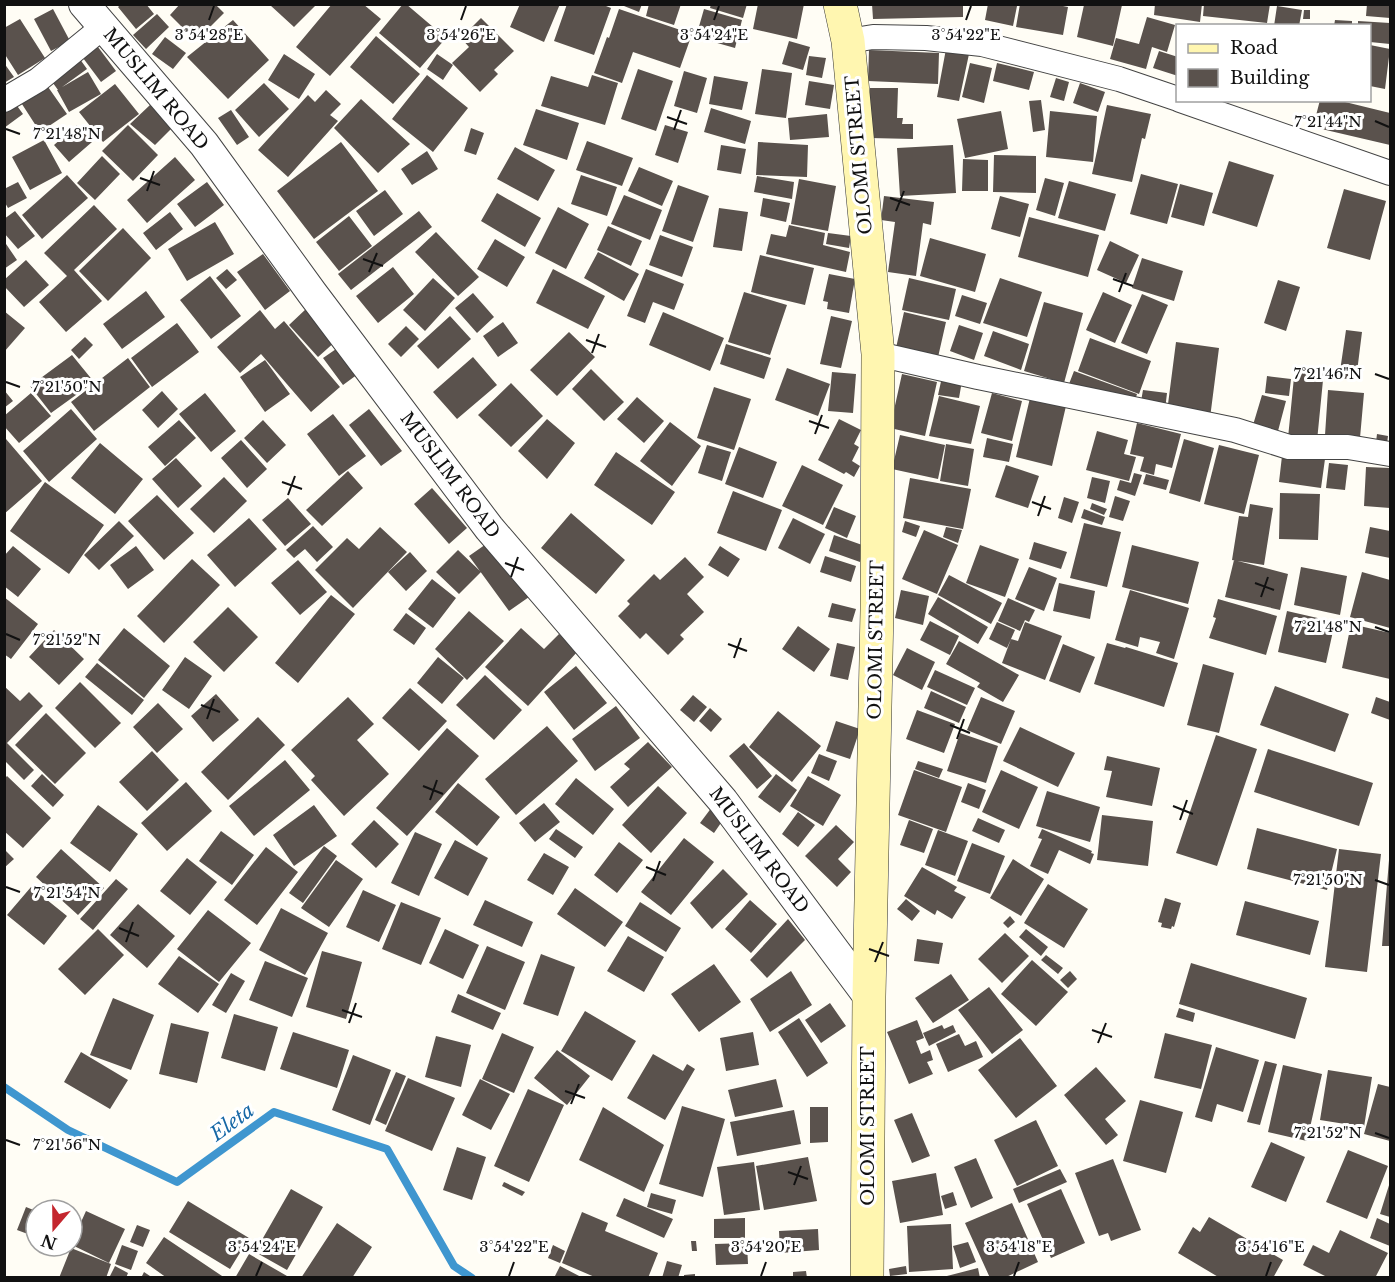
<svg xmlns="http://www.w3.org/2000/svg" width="1395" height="1282" viewBox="0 0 1395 1282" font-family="'Libre Baskerville',serif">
<rect width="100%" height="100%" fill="#fffdf5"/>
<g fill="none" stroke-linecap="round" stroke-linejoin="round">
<path stroke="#3f96cf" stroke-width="8" d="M4 1087 68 1130 177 1182 274 1112 387 1149 454 1266 472 1278"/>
</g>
<path fill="#5a524d" d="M121 4H146L154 14 136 29 118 7Z
M180 4H215L224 13 196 41 170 15Z
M332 4H363L381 19 330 76 296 47Z
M403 4H406L446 38 420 68 379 33Z
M520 4H560L544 42 510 27Z
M567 4H601L611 8 594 55 554 41Z
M619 4H642L639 12Z
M649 4H681L674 25 646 16Z
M711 4H747L743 18 710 8Z
M758 4H804L797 39 753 29Z
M872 4H963V17L873 19Z
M988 4 1017 6 1013 26 985 20Z
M1020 4H1053L1068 7 1063 35 1016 27Z
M1155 4H1202L1200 22 1154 15Z
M1204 4H1270L1267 23 1203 16Z
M1367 4H1390V18L1366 16Z
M270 5H316L294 27Z
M1084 5H1122L1113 46 1077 37Z
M1277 6 1302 10 1299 26H1274Z
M53 9 70 41 51 51 34 19Z
M619 9 692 34 680 68 633 52 622 83 594 73 607 37 609 38Z
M704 9 742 20 735 48 696 37Z
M1304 10H1310V19H1303Z
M157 14 169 27 146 49 133 35Z
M1147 17 1175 25 1167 52 1152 47 1146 69 1110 59 1116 38 1139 44Z
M481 18 514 51 494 70 498 74 480 92 452 63 469 47 461 38Z
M20 19 45 58 18 75 4 53V28Z
M233 20 269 60 228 99 187 57Z
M1335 20 1352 21V26H1334Z
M1358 21 1390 23V44L1370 42V26H1358Z
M376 36 420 74 393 104 350 67Z
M165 37 186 53 173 69 152 54Z
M789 41 810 47 803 70 782 64Z
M95 43 116 71 101 82 80 54Z
M1370 45 1390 49 1385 89 1370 86Z
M946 49 969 54 959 101 937 97Z
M869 50 939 53 938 84 868 81Z
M1159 51 1178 57V76L1153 68Z
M284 54 315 74 299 99 268 80Z
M437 54 453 65 443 80 427 69Z
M77 55 87 69 58 90 48 76Z
M809 56 826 58 822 78 806 75Z
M4 63 14 77 4 83Z
M970 63 992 68 984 103 962 97Z
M997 63 1034 72 1029 90 993 81Z
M638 69 673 81 656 131 621 119Z
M762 69 792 73 786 118 755 114Z
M684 71 707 78 697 113 674 106Z
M88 72 101 94 69 112 57 90Z
M427 75 468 108 433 152 392 119Z
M592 75 618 83 605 125 541 106 551 76 588 87Z
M714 76 748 82 742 110 709 104Z
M1056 78 1069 82 1064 101 1050 97Z
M809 81 834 85 830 109 805 105Z
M264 83 289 109 259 137 235 110Z
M1080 83 1105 92 1098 112 1073 103Z
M46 84 67 114 40 132 20 101Z
M115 84 139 114 103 142 79 112Z
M870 88H898L897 118H903L902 124H913V139L870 138Z
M326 90 341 104 330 115 338 121 288 177 258 150 308 95 315 102Z
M361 99 410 144 378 173 334 128Z
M1041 100 1045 130 1033 132 1029 101Z
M1320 100H1337L1390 113V145L1313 127Z
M15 103 23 114 4 128V111Z
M150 105 173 127 155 145 130 124Z
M1107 105 1151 114 1145 139 1142 138 1132 182 1092 174Z
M711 108 751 121 745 144 704 132Z
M536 109 579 123 567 160 523 145Z
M231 110 249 137 237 145 218 118Z
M1001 111 1008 149 965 158 957 119Z
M1050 111 1097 116 1093 162 1046 157Z
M827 114 829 137 790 140 788 118Z
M77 125 92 142 69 162 54 145Z
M128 125 158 155 133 181 102 151Z
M665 125 688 132 678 163 655 155Z
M471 128 484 133 476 155 464 151Z
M44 140 62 173 30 190 12 157Z
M587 141 633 158 622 186 576 170Z
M341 142 378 191 314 239 277 191Z
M758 142 808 145 807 177 756 175Z
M721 145 746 149 741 174 717 170Z
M953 145 956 193 900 196 897 148Z
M515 147 555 170 538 201 497 179Z
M427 151 438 169 412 185 401 169Z
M994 155 1036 156V193L993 192Z
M102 156 120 174 95 200 77 183Z
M175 157 195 180 147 223 127 200Z
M963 159 988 160V191H962Z
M1229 161 1274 175 1257 227 1212 213Z
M639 167 673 181 662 206 628 191Z
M1141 174 1178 184 1167 224 1130 214Z
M67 175 88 198 42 239 22 215Z
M581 175 617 187 607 216 571 204Z
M757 176 794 182 792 199 754 192Z
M1045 178 1064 183 1055 216 1036 210Z
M799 179 836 186 828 231 791 224Z
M1069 181 1116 194 1105 231 1058 218Z
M18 182 27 198 8 208 4 201V189Z
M207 182 224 205 195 227 177 204Z
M1180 184 1213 193 1204 226 1171 217Z
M678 185 709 196 693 242 662 231Z
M1344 189 1386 201 1370 260 1327 248Z
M385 190 403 214 374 236 356 211Z
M497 193 541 218 525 247 481 221Z
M624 195 662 210 650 240 611 224Z
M884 196 934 202 931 225 923 223 916 276 888 272 895 222 881 220Z
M1000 196 1029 204 1020 237 991 229Z
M763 198 790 203 786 222 760 216Z
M94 205 117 229 74 270 102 301 66 332 39 302 67 276 44 253Z
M558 207 589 224 566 269 535 253Z
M719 208 748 212 742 251 713 247Z
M15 211 35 236 18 249 4 233V219Z
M419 211 432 227 351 290 338 274Z
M170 212 183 229 156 250 143 233Z
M349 216 372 246 339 271 316 242Z
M1029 217 1099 235 1088 277 1018 257Z
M215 222 234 254 187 281 168 249Z
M789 225 825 233 823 245 850 252 846 272 766 254 771 234 786 237Z
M608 226 642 241 631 266 597 250Z
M123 228 151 258 108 301 79 271Z
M436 232 479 277 458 296 415 252Z
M828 233 851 236 849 248 826 244Z
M660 235 693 247 682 277 649 265Z
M930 238 986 254 975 292 920 276Z
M495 239 525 257 507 287 477 269Z
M4 241 17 260 4 269Z
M1110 241 1139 255 1126 283 1097 270Z
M598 252 639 274 624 301 584 278Z
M263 254 290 291 265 310 237 272Z
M760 255 814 268 805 305 751 292Z
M1142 258 1183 271 1174 301 1132 288Z
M26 260 49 285 24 307 4 286V280Z
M393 267 414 294 378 323 356 296Z
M227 269 237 280 226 289 216 278Z
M553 269 605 296 588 329 536 303Z
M646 269 684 284 674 310 653 302 645 323 627 316Z
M829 274 855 279 849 313 827 309 828 302 823 301Z
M210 276 241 316 211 339 180 300Z
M433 278 455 298 425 331 403 310Z
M909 278 956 289 949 320 902 310Z
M1000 278 1042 292 1027 337 983 323Z
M1278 280 1300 287 1286 331 1264 323Z
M146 291 165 317 122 349 103 324Z
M744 292 787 305 770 355 728 342Z
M1103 292 1132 305 1115 343 1086 330Z
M473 293 494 317 477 333 455 308Z
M1142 294 1168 305 1147 354 1121 343Z
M962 295 987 303 980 324 955 316Z
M1044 302 1083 313 1064 383 1024 371Z
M307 308 336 341 318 357 289 325Z
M260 310 275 329 284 321 340 387 311 412 261 354 240 373 217 347Z
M4 311 25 328 4 352Z
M663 312 724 338 710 371 649 345Z
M904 312 946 322 936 366 894 357Z
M450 316 471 339 438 369 417 346Z
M831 316 852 321 841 368 820 364Z
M503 322 518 343 498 357 483 336Z
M177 323 199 352 152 387 131 358Z
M959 325 983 333 974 360 950 351Z
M406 326 419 339 401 357 388 344Z
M1346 330 1362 332 1356 380 1339 378Z
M993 331 1029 344 1021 370 984 356Z
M569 332 595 357 557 396 530 370Z
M85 337 93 345 79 359 71 350Z
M1090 338 1151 361 1139 394 1078 371Z
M1176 342 1219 348 1210 418 1167 412Z
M726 344 771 358 764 379 720 364Z
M339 347 358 374 343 385 323 358Z
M72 355 94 382 51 413 30 386Z
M473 357 497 385 457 419 433 392Z
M128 358 150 387 94 431 71 402Z
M265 360 290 394 265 412 240 377Z
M1295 367 1324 370 1317 441 1288 438Z
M787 368 830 384 818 416 775 400Z
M591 369 624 402 604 421 572 389Z
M1074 371 1137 394 1133 407 1069 384Z
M832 372 856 374 853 413 828 411Z
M902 374 937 382 925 436 890 428Z
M1267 376 1291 379 1289 396 1265 393Z
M942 377 962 381 959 398 938 395Z
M511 383 543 416 511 447 478 415Z
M714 387 751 399 734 450 697 438Z
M4 390 13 401 4 408Z
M1143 390 1167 393 1165 410 1140 407Z
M1328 390 1364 393 1360 438 1325 435Z
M162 391 178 409 158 428 142 410Z
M31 393 51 416 19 443 4 426V416Z
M205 393 236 431 211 452 179 414Z
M992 393 1022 401 1012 441 981 433Z
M1262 395 1286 401 1278 431 1253 425Z
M939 396 980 406 971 444 929 436Z
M637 397 664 421 644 443 617 419Z
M1030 398 1066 406 1052 466 1016 457Z
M71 409 97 439 49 482 23 451Z
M369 409 402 451 381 466 349 425Z
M333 414 366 456 339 476 307 434Z
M547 419 575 443 547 479 518 451Z
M839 419 861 430 854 444 859 447 852 461 860 466 854 477 846 472 844 474 818 460Z
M179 420 196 438 165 466 148 447Z
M263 420 286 445 267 463 244 438Z
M670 422 701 446 672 486 640 461Z
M1137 423 1181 434 1172 468 1156 464 1154 475 1140 471 1144 457 1130 454Z
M1097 431 1128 440 1124 454 1136 457 1129 481 1086 470Z
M1377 434 1388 436 1386 451 1376 442Z
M900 435 945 445 938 479 892 469Z
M987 438 1013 444 1009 462 983 457Z
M6 439 42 481 4 514V440Z
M1184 439 1214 448 1200 502 1169 493Z
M241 440 267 469 247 488 221 458Z
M100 443 143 479 115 514 71 478Z
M946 444 974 449 968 486 940 481Z
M707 445 731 452 722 481 698 473Z
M1219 445 1259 455 1244 514 1204 504Z
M739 447 777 462 763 498 725 484Z
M616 452 675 492 652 525 594 485Z
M1282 456 1325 459 1321 488 1279 482Z
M176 458 202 486 178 508 152 479Z
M1329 463 1348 465 1345 490 1326 488Z
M802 465 843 485 823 525 782 506Z
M1006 465 1039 476 1028 508 995 497Z
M1366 467 1390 468V508L1364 506Z
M348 471 363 488 322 526 306 510Z
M1134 473 1142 475 1135 496 1117 490 1120 480 1131 483Z
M1146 474 1169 480 1166 490 1143 484Z
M224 477 247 501 214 533 190 509Z
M1092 477 1110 481 1105 503 1087 498Z
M910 478 971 489 963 529 903 518Z
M45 482 104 525 69 574 10 531Z
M432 488 467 528 449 544 414 504Z
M733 491 782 510 766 551 717 533Z
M1280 493 1320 494 1318 540 1279 539Z
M157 495 194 533 164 560 128 521Z
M1115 496 1130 501 1123 521 1109 517Z
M1064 497 1079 502 1072 523 1058 518Z
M288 498 311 524 285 546 262 520Z
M1092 503 1107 509 1104 515 1090 509Z
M1250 504 1273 508 1264 565 1232 560 1239 516 1248 517Z
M834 507 856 516 847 538 825 528Z
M1084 509 1105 517 1102 525 1081 518Z
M571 513 625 560 596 594 541 548Z
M249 518 277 549 235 587 207 555Z
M793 518 825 534 810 564 778 548Z
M119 521 134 536 99 570 84 555Z
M905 521 920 526 916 537 902 532Z
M1084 523 1121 532 1107 587 1070 578Z
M313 526 333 547 317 562 305 549 294 558 286 550Z
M380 527 407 552 353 608 315 570 347 538 359 549Z
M946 527 962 530 958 543 943 537Z
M1370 527 1390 531V558L1365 553Z
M924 530 958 545 937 594 902 579Z
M834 535 865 546 860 562 829 551Z
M489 542 529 597 509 611 469 556Z
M1034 542 1067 552 1061 569 1029 559Z
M980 545 1019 559 1005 597 966 583Z
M1132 545 1199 562 1188 604 1122 587Z
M13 546 41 569 18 597 4 586V556Z
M136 546 154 570 128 589 110 565Z
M720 546 740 559 728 577 708 565Z
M458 550 481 572 459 594 436 572Z
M410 552 427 571 406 591 388 572Z
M825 556 856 566 851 582 820 572Z
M685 557 704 577 687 594 704 612 680 635 684 639 668 655 646 633 640 639 618 616 630 604 627 601 654 574 660 580Z
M192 559 220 585 164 643 137 616Z
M298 560 327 592 300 615 271 583Z
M1234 560 1288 574 1280 610 1225 597Z
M1029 567 1057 578 1044 611 1015 599Z
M1301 567 1347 576 1340 615 1294 605Z
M1362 572 1390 580V628L1350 617Z
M949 575 1002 603 991 624 938 595Z
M432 579 456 598 433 628 408 609Z
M1059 583 1095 591 1090 619 1053 611Z
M901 590 929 596 923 625 895 618Z
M1130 590 1189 608 1174 659 1156 653 1160 642 1140 637 1138 647 1115 640Z
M331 595 355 614 298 683 275 663Z
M4 597 38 624 11 659 4 654Z
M938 597 988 627 978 644 928 614Z
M1008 598 1035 610 1029 622 1025 620 1020 631 998 621Z
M1218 599 1277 616 1266 655 1209 638 1216 618 1213 617Z
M832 603 856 609 852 622 828 617Z
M228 607 258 637 224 672 193 642Z
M469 611 504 641 467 680 435 649Z
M1287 611 1335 622 1326 663 1278 652Z
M406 613 426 628 414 645 393 630Z
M930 621 959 636 950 655 920 640Z
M997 622 1015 630 1007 648 989 639Z
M1025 622 1062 636 1045 680 1002 663 1011 639 1018 641Z
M1351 624 1390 633V679L1342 668Z
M798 626 830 649 814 672 782 649Z
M124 628 170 666 144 698 98 660Z
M521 628 544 649 559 634 578 651 528 706 485 667Z
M54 630 84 659 59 685 29 657Z
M959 641 1019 675 1003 702 977 687 980 683 946 664Z
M837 643 855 647 848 680 830 676Z
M1107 643 1125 648 1126 647 1178 663 1164 707 1094 684Z
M1063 644 1095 657 1080 693 1049 681Z
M907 648 935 662 922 690 893 675Z
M185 657 212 676 189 709 162 690Z
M438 657 464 678 442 704 417 683Z
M97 663 144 700 132 715 85 677Z
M1203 664 1234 673 1219 733 1187 725Z
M576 666 607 703 574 730 544 692Z
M935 670 975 688 967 705 927 687Z
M485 675 522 710 494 740 456 705Z
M80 682 121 723 95 748 55 708Z
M4 686 20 701 29 692 43 706 7 743 34 770 24 780 4 760Z
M1275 686 1349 714 1335 752 1260 725Z
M410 688 447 721 419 751 382 718Z
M931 691 966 707 959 723 924 708Z
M216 694 239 720 213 742 191 716Z
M693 695 707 707 694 722 680 710Z
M348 697 374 724 357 740 389 774 344 816 311 780 315 776 291 750Z
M981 697 1015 711 1001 744 967 730Z
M1376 697 1390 702V720L1371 713Z
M158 703 183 729 157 753 133 727Z
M616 706 640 738 595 771 572 739Z
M710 708 722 719 711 732 699 721Z
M917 710 955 724 944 753 906 739Z
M778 711 821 746 792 782 749 747Z
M46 713 86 753 55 784 15 745Z
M258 717 285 745 228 800 201 772Z
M836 721 860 729 850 759 826 751Z
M547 726 578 761 516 815 485 779Z
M1020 727 1075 753 1058 787 1003 761Z
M447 728 479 756 407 836 376 808Z
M960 733 998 746 986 783 947 771Z
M1216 735 1257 749 1217 866 1176 853Z
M648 742 672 767 628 807 610 787 630 769 624 764Z
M744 743 772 776 757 789 729 756Z
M1268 749 1373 783 1359 826 1254 792Z
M152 751 179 780 147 811 119 782Z
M819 754 837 761 829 781 811 773Z
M1107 756 1160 768 1152 806 1106 797 1112 771 1104 770Z
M285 760 310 790 254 836 229 806Z
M918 761 943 769 939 778 915 769Z
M914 770 962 787 946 832 898 815Z
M1001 770 1038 787 1019 829 982 812Z
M42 774 64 795 53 807 31 786Z
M776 774 797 790 780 813 758 797Z
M7 776 51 818 23 848 4 831V779Z
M808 776 841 795 823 826 790 806Z
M576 778 614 809 593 835 555 804Z
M186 782 212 811 167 851 141 823Z
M458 783 500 817 477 846 435 812Z
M968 783 986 790 979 809 961 802Z
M658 786 687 813 651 853 622 825Z
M1047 791 1100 807 1090 842 1036 826Z
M544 803 560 822 535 842 519 823Z
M98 805 138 834 110 872 70 843Z
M314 805 337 836 294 866 273 835Z
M712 807 725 817 714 833 700 823Z
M798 812 815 825 798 847 782 834Z
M1102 815 1153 821 1148 866 1097 860Z
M978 818 1005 830 999 843 972 831Z
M374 820 399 844 376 868 351 844Z
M909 820 933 829 924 853 900 845Z
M836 825 854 842 838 859 851 872 837 887 805 856Z
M1257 828 1337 849 1327 890 1247 869Z
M556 829 583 847 575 858 549 839Z
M1042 829 1092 851 1091 853 1094 854 1090 864 1059 850 1048 874 1030 866 1042 839 1038 838Z
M938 830 968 841 955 876 925 865Z
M221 831 254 855 232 885 199 861Z
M415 832 442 844 419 896 391 883Z
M684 838 714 862 671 915 641 892Z
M455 840 488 858 468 896 434 878Z
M619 842 643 860 617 893 594 875Z
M972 843 1005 856 990 894 957 881Z
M324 846 337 856 303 903 289 893Z
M266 847 298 872 257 925 224 900Z
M4 849 14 859 4 868Z
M61 849 104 888 78 915 36 877Z
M1339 849 1381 854 1367 972 1325 967Z
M544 853 569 867 553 895 527 880Z
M187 858 217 882 190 915 160 891Z
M1013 859 1044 879 1021 916 990 898Z
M336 860 363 879 329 927 301 908Z
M1389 860H1390V946H1382Z
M922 867 957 887 954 891 966 897 952 919 937 910 935 915 904 896Z
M723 869 748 894 712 929 690 903Z
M116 879 128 889 93 930 80 919Z
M1048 884 1088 909 1064 948 1024 923Z
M31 887 67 916 44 945 7 915Z
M575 888 623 922 605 947 557 914Z
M363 890 396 905 379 942 346 927Z
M1165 898 1181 903 1174 927 1172 926 1171 929 1161 927 1162 923 1158 922Z
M906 899 920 911 912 921 897 909Z
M485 900 533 922 522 947 473 925Z
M750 900 777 924 751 953 725 929Z
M1245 901 1319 921 1310 955 1236 935Z
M401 902 441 918 421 965 382 949Z
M640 902 681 928 666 952 625 926Z
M138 904 175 936 147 968 110 935Z
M281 908 328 933 305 975 259 950Z
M208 910 251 943 219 982 177 949Z
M1010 916 1015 922 1008 928 1003 923Z
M788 919 805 940 767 978 750 960Z
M98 929 124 955 85 995 58 969Z
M445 929 479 945 463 979 429 963Z
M1026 929 1048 947 1041 956 1019 937Z
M1005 933 1029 956 1002 983 978 959Z
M628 936 664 957 644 992 607 971Z
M917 939 943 943 939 964 914 961Z
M487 946 525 962 505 1010 466 993Z
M322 951 362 962 346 1019 306 1007Z
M541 954 575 967 558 1016 523 1004Z
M1046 955 1063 968 1058 974 1041 960Z
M179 956 219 984 198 1013 158 984Z
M1032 960 1068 992 1036 1026 1001 994Z
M265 961 308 978 292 1017 249 1000Z
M1191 963 1307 998 1295 1039 1179 1004Z
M714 964 741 1002 699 1032 671 994Z
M791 971 812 1005 770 1032 750 999Z
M1070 971 1077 979 1068 988 1060 980Z
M231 973 245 981 226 1013 212 1005Z
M951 974 969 1000 933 1023 915 998Z
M989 987 1023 1030 992 1054 958 1010Z
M458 994 501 1013 493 1030 451 1012Z
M113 998 154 1015 131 1070 90 1055Z
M830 1003 846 1026 821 1043 805 1020Z
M1179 1008 1195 1013 1193 1022 1176 1017Z
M585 1011 636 1041 612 1081 561 1051Z
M234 1014 278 1027 265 1071 221 1058Z
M799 1018 828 1063 807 1077 778 1032Z
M917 1020 924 1038 916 1041 921 1054 930 1050 933 1060 927 1062 933 1074 909 1084 887 1032Z
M171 1023 209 1032 197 1083 159 1074Z
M942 1025 944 1029 953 1025 956 1032 929 1046 923 1033Z
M293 1032 349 1050 337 1088 280 1069Z
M753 1032 759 1065 726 1071 720 1038Z
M502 1033 534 1047 514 1093 482 1079Z
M1165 1033 1212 1045 1201 1089 1154 1078Z
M959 1034 965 1046 976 1041 983 1057 948 1072 936 1044Z
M436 1036 471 1045 461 1087 425 1077Z
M1020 1038 1057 1086 1016 1118 978 1070Z
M1216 1047 1259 1060 1243 1112 1217 1104 1212 1122 1195 1117Z
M557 1050 590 1076 567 1105 534 1078Z
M81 1052 128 1080 110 1109 64 1082Z
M653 1054 683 1071 687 1064 695 1069 665 1120 627 1098Z
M353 1055 391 1070 370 1125 332 1110Z
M1265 1061 1277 1064 1260 1125 1247 1122Z
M1283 1065 1322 1074 1307 1141 1268 1132Z
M1096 1067 1126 1101 1105 1119 1118 1135 1106 1145 1064 1095Z
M1328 1070 1372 1077 1364 1127 1320 1120Z
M396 1072 406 1076 386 1125 375 1120Z
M408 1078 455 1098 432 1151 385 1131Z
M480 1079 510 1094 491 1130 462 1115Z
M776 1079 783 1107 735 1117 728 1090Z
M1378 1084 1390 1087V1141L1364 1134Z
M528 1089 564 1105 529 1182 494 1166Z
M1140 1100 1183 1112 1166 1173 1123 1161Z
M682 1106 725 1119 703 1197 659 1184Z
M603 1107 664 1145 644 1192 579 1160Z
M810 1107H828V1142L810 1143Z
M794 1110 801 1144 737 1156 730 1122Z
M912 1113 930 1156 912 1163 894 1120Z
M1036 1120 1058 1166 1017 1186 994 1140Z
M1271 1142 1305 1157 1286 1202 1251 1187Z
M457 1147 486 1157 472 1200 443 1190Z
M1348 1150 1388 1166 1367 1219 1326 1202Z
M808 1157 817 1201 764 1210 756 1166Z
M976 1158 993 1198 971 1208 954 1167Z
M1113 1159 1141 1230 1111 1241 1108 1233 1099 1236 1075 1173Z
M754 1162 760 1210 724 1215 717 1167Z
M1060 1169 1067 1182 1019 1203 1013 1189Z
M936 1173 943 1215 900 1223 892 1181Z
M504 1182 525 1192 522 1196 502 1186Z
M1390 1182V1217L1380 1214Z
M291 1189 323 1207 287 1270 255 1252Z
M1061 1189 1085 1243 1051 1258 1027 1204Z
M953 1192 957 1205 945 1209 941 1196Z
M651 1193 676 1200 672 1214 647 1207Z
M624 1198 673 1219 664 1238 616 1216Z
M188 1201 249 1238 230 1269 169 1232Z
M1012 1203 1038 1262 1004 1278H990L965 1223Z
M26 1207 36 1211V1237L17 1230Z
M86 1211 125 1229 109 1263 72 1245V1242Z
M582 1212 608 1223 605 1231 658 1253 648 1278H597L562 1263Z
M1209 1217 1283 1260 1273 1278H1220L1178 1253 1193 1227 1200 1232Z
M745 1218V1238H714V1219Z
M1377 1218 1390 1224V1246L1370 1238Z
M337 1223 372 1247 352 1278H301Z
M951 1224 953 1269 909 1272 907 1226Z
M137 1225 150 1230 143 1247 130 1242Z
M818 1229 819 1250 780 1253 779 1231Z
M1340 1230 1388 1253 1375 1278H1329L1303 1265 1313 1245 1329 1253Z
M164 1237 225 1278H167L146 1263Z
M691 1241H696L697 1251H692Z
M968 1242 976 1262 960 1268 953 1246Z
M747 1243 748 1264 716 1265 715 1244Z
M122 1245 138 1251 131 1270 115 1264Z
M553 1245 565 1251 560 1263 548 1258Z
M71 1248 111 1264 106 1278H59Z
M249 1254 287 1276 286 1278H235Z
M667 1261 682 1265 678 1278H662Z
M115 1266 128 1273 126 1278H109Z
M560 1266 583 1278H554Z
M906 1266 907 1274 890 1276 889 1269Z
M978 1268 980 1278H943V1277Z
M806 1271 807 1278H793V1272Z
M144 1272 153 1278H141Z
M695 1274V1278H684V1275Z"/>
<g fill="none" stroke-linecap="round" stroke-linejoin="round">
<g stroke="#444" stroke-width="26">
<path id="minor" d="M848 41 873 37 926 38 982 44 1119 79 1178 99
M4 100 38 80 103 27
M1180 100 1390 173
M878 354 978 377 1235 430 1289 447H1348L1390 454"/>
</g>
<g stroke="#444" stroke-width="32">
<path id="tertiary" d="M84 4 204 144 312 293 489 528 723 801 869 997"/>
</g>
<g stroke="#333" stroke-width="34">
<path id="secondary" d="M840 4 848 41 878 354 877 610 869 997 867 1278"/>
</g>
<use href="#minor" stroke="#fff" stroke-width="24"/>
<use href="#tertiary" stroke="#fff" stroke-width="30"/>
<use href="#secondary" stroke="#fff6b0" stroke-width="33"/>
</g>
<path fill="none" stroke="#111" stroke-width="2" d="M209 20 214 6M461 20 466 6M714 20 719 6M966 20 971 6M667 117 687 124M1375 121 1389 127M6 129 20 134M674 130 681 110M140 178 160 185M147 191 154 171M890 198 910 205M896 211 904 191M363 259 383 266M369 272 377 253M1113 279 1133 286M1119 292 1126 273M586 340 606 347M592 353 599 334M1375 374 1389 379M6 382 20 387M809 421 829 428M815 434 822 415M282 482 302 489M288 495 295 476M1032 502 1051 509M1038 516 1045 496M505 563 524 570M511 577 518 557M1255 583 1274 590M1261 597 1268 577M1375 627 1389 632M6 634 20 640M728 644 747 651M734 658 741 638M201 705 220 712M207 719 214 699M950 725 970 733M957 739 964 719M423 786 443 794M430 800 437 780M1173 806 1193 814M1180 820 1187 800M646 867 666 875M1375 880 1389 885M653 881 660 861M6 887 20 892M119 928 139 936M126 942 133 922M869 949 889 956M875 962 883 942M342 1010 362 1017M349 1023 356 1003M1092 1030 1112 1037M1098 1043 1106 1023M565 1091 585 1098M571 1104 579 1084M1375 1133 1389 1138M6 1140 20 1145M788 1172 808 1179M794 1185 801 1166M256 1276 262 1262M509 1276 514 1262M761 1276 766 1262M1014 1276 1019 1262M1266 1276 1271 1262"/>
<g text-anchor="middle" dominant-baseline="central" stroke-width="6" stroke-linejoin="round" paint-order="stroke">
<g font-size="18" fill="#111" stroke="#fff">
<text transform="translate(156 89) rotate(50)">MUSLIM ROAD</text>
<text transform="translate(859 155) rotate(-95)">OLOMI STREET</text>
<text transform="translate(450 475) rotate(53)">MUSLIM ROAD</text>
<text transform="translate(876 640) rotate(-89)">OLOMI STREET</text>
<text transform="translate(759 850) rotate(53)">MUSLIM ROAD</text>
<text transform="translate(868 1126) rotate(-90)">OLOMI STREET</text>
</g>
<g font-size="20" font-style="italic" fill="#1768a6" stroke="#fff">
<text transform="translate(232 1122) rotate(-36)">Eleta</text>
</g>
</g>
<g font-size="15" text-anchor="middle" fill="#111" stroke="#fff" stroke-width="6" stroke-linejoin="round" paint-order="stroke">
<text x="714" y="40">3°54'24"E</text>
<text x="966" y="40">3°54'22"E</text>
<text x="209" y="40">3°54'28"E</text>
<text x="461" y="40">3°54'26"E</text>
<text x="1328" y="127">7°21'44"N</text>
<text x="67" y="139">7°21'48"N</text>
<text x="1328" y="379">7°21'46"N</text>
<text x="67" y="392">7°21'50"N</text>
<text x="1328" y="632">7°21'48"N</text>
<text x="67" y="645">7°21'52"N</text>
<text x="1328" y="885">7°21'50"N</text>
<text x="67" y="898">7°21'54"N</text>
<text x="1328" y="1138">7°21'52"N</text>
<text x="67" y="1150">7°21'56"N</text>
<text x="262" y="1252">3°54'24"E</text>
<text x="514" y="1252">3°54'22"E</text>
<text x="766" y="1252">3°54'20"E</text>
<text x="1019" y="1252">3°54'18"E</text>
<text x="1271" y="1252">3°54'16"E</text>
</g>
<rect width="1395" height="1282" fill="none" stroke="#111111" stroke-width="12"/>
<rect x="1176" y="24" width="195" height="78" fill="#ffffff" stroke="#a0a0a0" stroke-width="1.5"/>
<rect x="1188" y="44" width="30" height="9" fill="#fff6b0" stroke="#a0a0a0" stroke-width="1.5"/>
<text x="1230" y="54" font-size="18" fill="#111111">Road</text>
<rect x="1188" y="69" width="30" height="18" fill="#5a524d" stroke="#a0a0a0" stroke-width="1.5"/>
<text x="1230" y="84" font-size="18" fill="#111111">Building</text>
<g transform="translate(54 1228) rotate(200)"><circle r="28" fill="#ffffff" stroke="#a0a0a0" stroke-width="1.5"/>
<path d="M0-4.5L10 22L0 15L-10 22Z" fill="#c4262e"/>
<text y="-9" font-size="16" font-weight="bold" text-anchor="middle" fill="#111111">N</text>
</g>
</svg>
